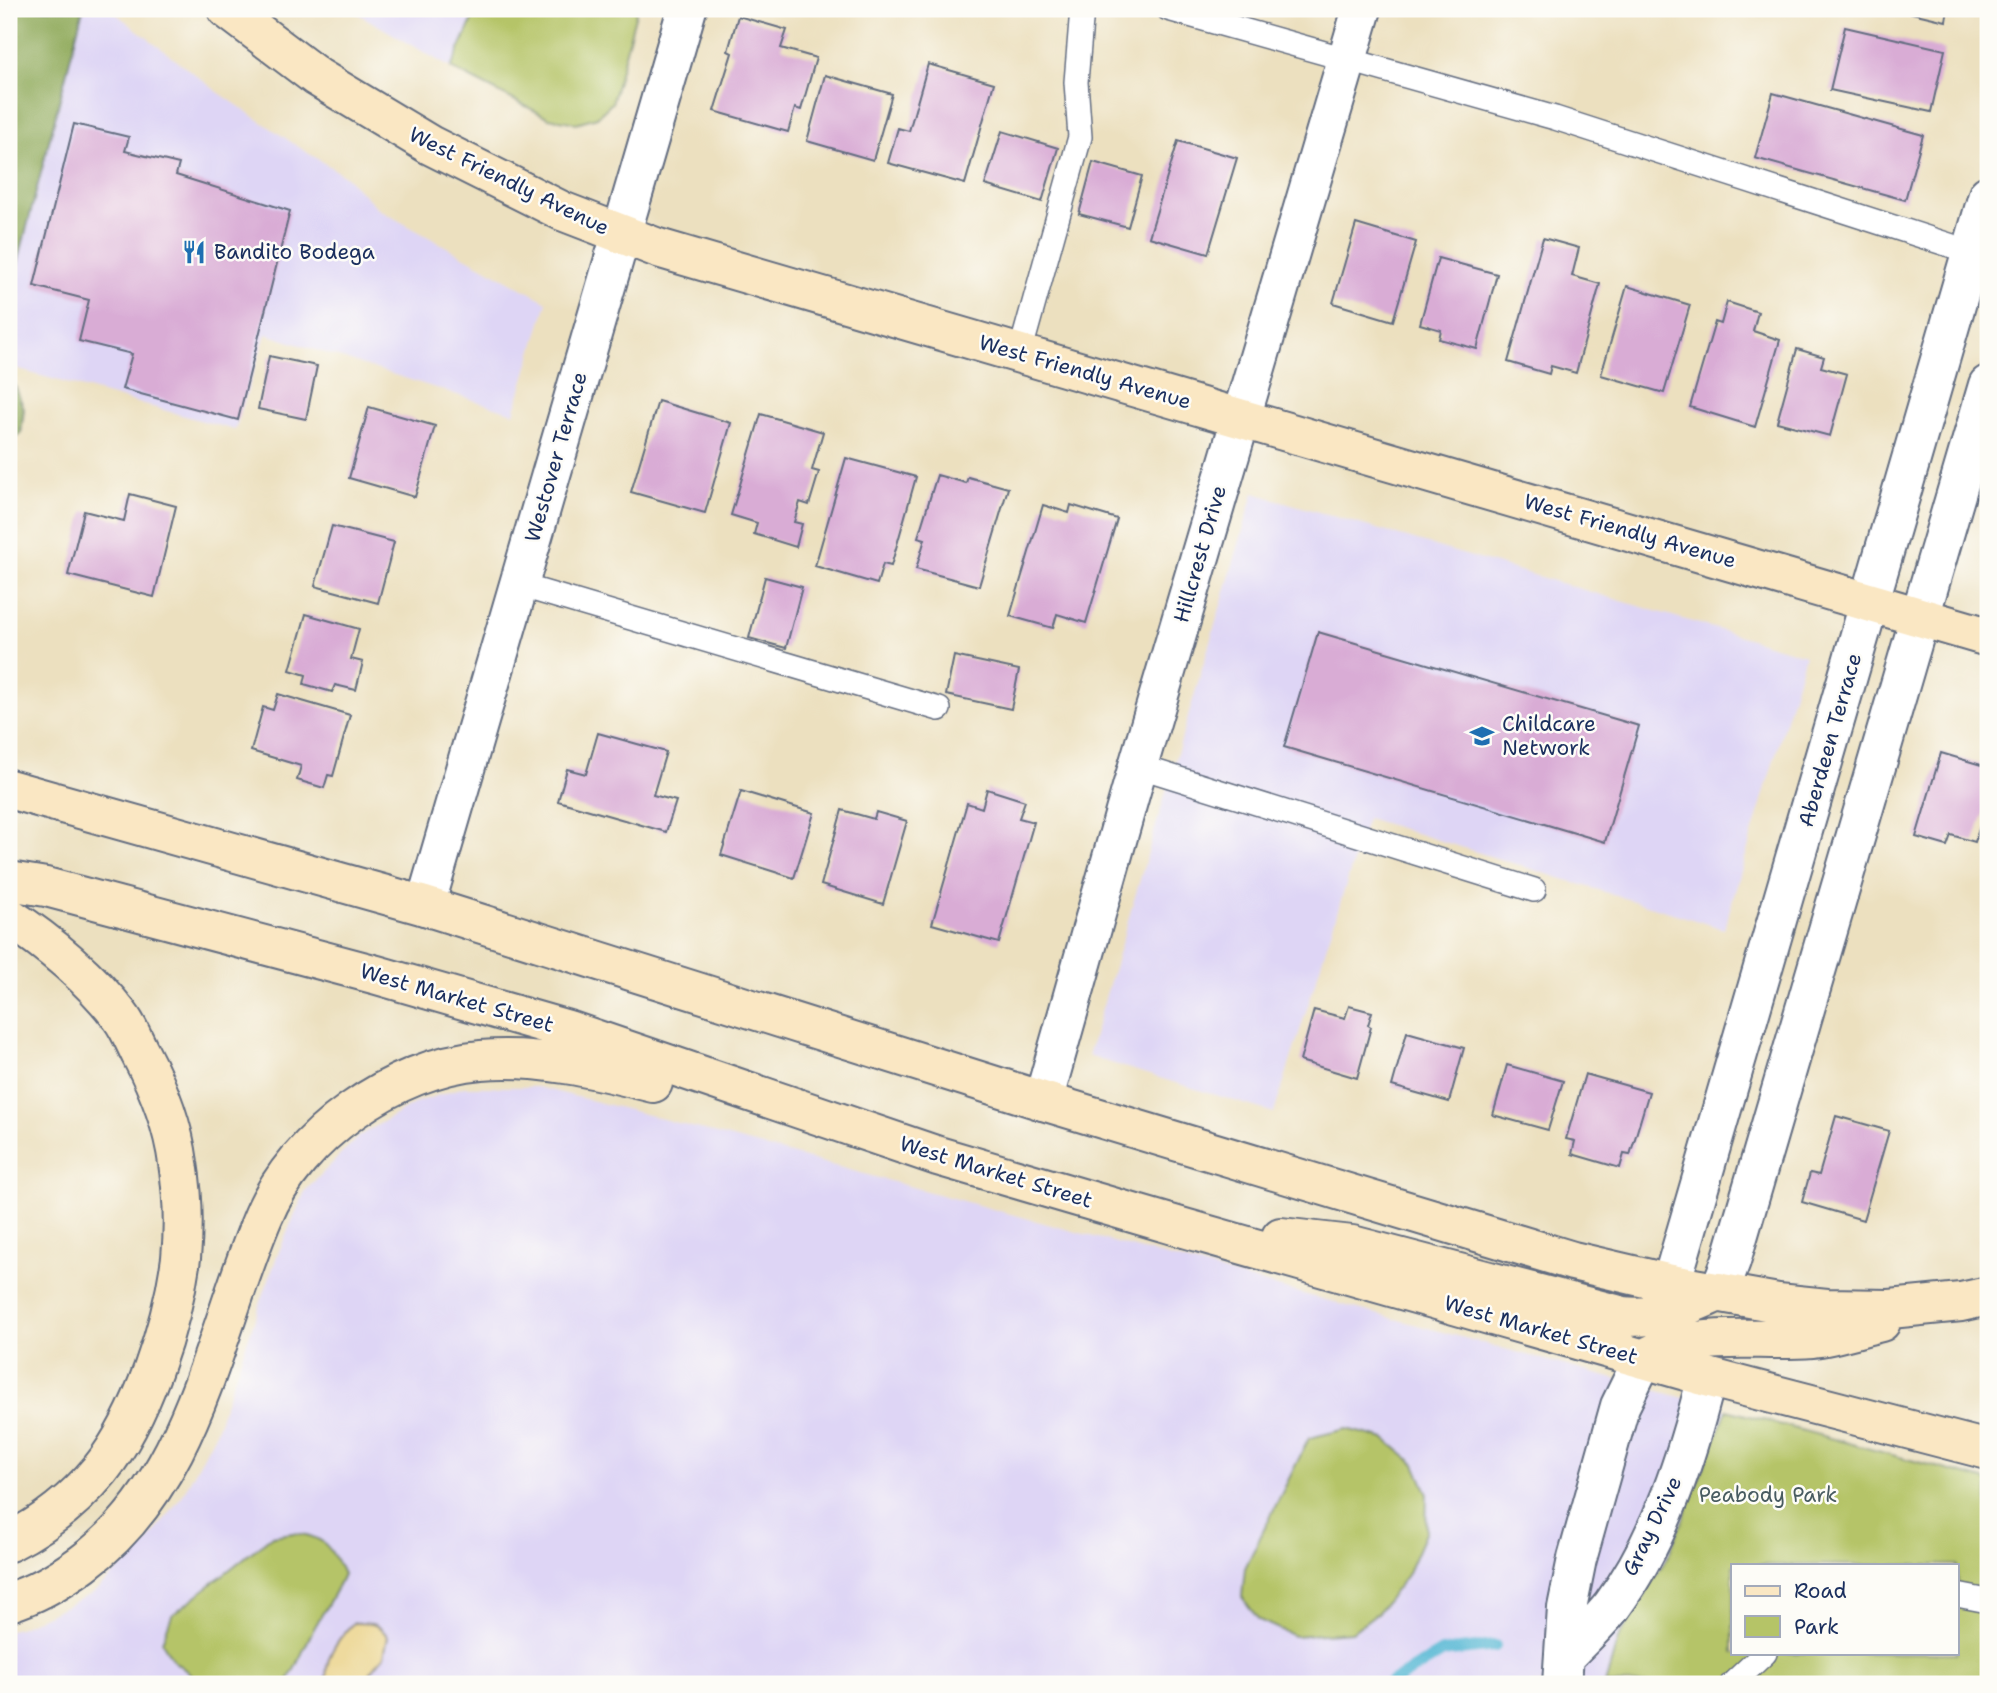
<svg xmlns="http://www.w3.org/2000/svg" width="1997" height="1693" viewBox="0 0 1997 1693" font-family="'Shantell Sans',sans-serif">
<rect width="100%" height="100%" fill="#fdfcf7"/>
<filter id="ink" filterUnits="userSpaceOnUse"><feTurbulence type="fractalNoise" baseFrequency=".0143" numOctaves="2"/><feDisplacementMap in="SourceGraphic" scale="14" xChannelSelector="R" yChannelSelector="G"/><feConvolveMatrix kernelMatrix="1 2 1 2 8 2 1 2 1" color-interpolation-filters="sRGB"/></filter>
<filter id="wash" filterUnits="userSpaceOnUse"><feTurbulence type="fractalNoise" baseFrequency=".00686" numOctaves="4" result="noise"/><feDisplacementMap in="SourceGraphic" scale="28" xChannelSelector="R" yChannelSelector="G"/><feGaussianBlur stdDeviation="1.57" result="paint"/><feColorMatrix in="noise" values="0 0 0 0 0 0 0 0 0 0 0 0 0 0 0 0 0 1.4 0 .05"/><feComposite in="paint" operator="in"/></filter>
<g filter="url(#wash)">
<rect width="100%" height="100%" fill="#ece0bf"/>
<path fill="#ded5f5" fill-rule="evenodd" d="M83 9H110L215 90 303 150 345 176 381 211 547 302 514 413 266 334 235 430 9 367V297Z
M350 9H477L451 68Z
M1254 493 1805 655 1724 929 1367 818 1274 1113 1088 1056Z
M464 1087H537L637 1112 1988 1481V1684H9V1630L19 1628 93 1593 144 1547 182 1496 214 1436 277 1256 305 1191 359 1136 417 1102ZM1733 1565H1957V1653H1733Z"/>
<path fill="#b5c467" stroke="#687a62" stroke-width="2" fill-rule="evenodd" d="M477 9H637L612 103 597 117 576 123 549 118 451 68Z
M1727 1410 1988 1481V1684H1605L1618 1639 1669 1554ZM1733 1565H1957V1653H1733Z
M1346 1429 1385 1439 1415 1464 1427 1492 1426 1531 1407 1575 1378 1612 1352 1632 1294 1636 1259 1620 1242 1597 1245 1568 1309 1438Z
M293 1533C325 1536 330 1546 343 1574 334 1596 322 1613 311 1634 303 1651 296 1668 286 1684H203L174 1661 162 1642 172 1615 272 1536Z"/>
<path fill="#90aa5c" stroke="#566c5d" stroke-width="2" d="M19 9H83L9 297V37Z
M9 371 24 409 21 434 9 444Z"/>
<path fill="#eeda9e" stroke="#84847e" stroke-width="2" d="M353 1623C370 1623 378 1622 388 1637L384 1656 371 1672 368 1684H327C323 1659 336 1641 353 1623Z"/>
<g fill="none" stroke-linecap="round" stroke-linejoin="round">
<path stroke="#55b7d4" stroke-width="12" d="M1389 1684 1442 1652 1495 1646"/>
</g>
<g id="blocks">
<path fill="#d9acd5" d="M1895 9H1948L1946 21Z
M738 16 787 30 781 48 816 58 801 110 795 108 788 132 714 111 732 53 728 51Z
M1845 27 1945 50 1931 112 1830 90Z
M928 64 994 83 965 184 888 163 898 128 909 131Z
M825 75 892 94 873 160 807 141Z
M1773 93 1923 135 1905 200 1755 158Z
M74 124 129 137 125 151 179 164 176 175 290 211 238 420 122 389 132 354 79 341 89 300 34 286Z
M1002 131 1058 148 1042 202 985 185Z
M1178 141 1237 158 1208 254 1149 237Z
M1093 162 1142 176 1128 227 1079 214Z
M1356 224 1416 242 1393 321 1333 303Z
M1543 238 1579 248 1572 276 1600 284 1576 373 1551 366 1549 374 1508 362Z
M1438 258 1497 274 1477 349 1439 339 1441 330 1420 324Z
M1627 286 1690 305 1664 393 1601 375Z
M1727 302 1758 312 1753 331 1780 340 1755 427 1690 407 1715 322 1721 324Z
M1797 349 1824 357 1821 367 1847 374 1830 436 1777 422Z
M269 356 317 366 306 419 258 409Z
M658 401 731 423 705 513 631 492Z
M369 407 435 426 415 497 349 478Z
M761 414 823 432 812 470 819 472 809 505 800 502 794 522 802 524 796 547 754 534 757 523 731 515Z
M846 458 916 477 891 566 883 564 877 584 815 566Z
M937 475 966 483 968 477 1008 488 979 586 916 569 925 539 918 537Z
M130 494 176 506 154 597 68 575 84 511 124 521Z
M1043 505 1069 513 1071 505 1117 519 1086 623 1057 614 1053 628 1010 616Z
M332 526 394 542 378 603 315 586Z
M765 577 802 587 786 648 749 638Z
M306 614 359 629 351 659 363 662 356 690 335 685 332 692 304 684 306 675 290 670Z
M1318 632 1639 726 1605 842 1284 747Z
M954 656 1019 670 1011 709 946 695Z
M278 694 350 715 333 776 328 775 324 788 297 780 301 766 251 751 263 707 273 710Z
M598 733 666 752 653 795 676 801 666 832 558 801 567 769 586 774Z
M1941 753 1988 767V799L1975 842 1951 835 1947 846 1916 837Z
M987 789 1025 801 1019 818 1034 822 999 943 932 924 967 803 982 808Z
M741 791 814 813 794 878 721 855Z
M842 810 874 819 876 812 907 821 883 904 821 885Z
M1349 1006 1372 1012 1368 1025 1371 1027 1357 1078 1300 1061 1314 1010 1345 1018Z
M1407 1032 1464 1048 1449 1102 1392 1086Z
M1507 1065 1563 1081 1548 1130 1493 1115Z
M1585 1074 1649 1092 1630 1155 1624 1154 1620 1168 1572 1154 1575 1141 1566 1139Z
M1836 1116 1889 1131 1863 1220 1802 1202 1810 1173 1819 1175Z"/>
</g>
</g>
<g filter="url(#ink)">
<use href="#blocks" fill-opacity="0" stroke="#646d80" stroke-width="2"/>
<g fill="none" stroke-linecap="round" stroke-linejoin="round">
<g stroke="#646d80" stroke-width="26">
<path id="lane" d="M1168 9 1555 118 1971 252
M1020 353 1080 137 1076 82 1082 9
M519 585 939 709
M1138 766 1534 890
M1957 1595 1988 1601
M1732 1684 1765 1653"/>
</g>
<g stroke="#646d80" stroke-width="42">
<path id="street" d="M425 906 687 9
M1043 1101 1138 766 1362 9
M1671 1284 1988 195
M1719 1292 1731 1261 1988 385
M1564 1657C1580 1640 1598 1624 1612 1606 1661 1539 1687 1456 1707 1377
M1562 1684 1567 1608 1577 1559 1620 1406 1643 1359"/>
</g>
<g stroke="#646d80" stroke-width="42">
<path id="secondary" d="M227 9 317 77 430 145 562 211 658 248 1988 637
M9 789 425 906 1043 1101 1573 1261 1671 1284 1778 1303 1827 1308 1890 1309 1961 1302 1988 1296
M9 881 46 887 377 975 568 1030 938 1156 1177 1226 1707 1377 1988 1450
M9 917C48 942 92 979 120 1016 128 1026 134 1041 140 1053 158 1087 173 1125 178 1163 183 1194 184 1227 181 1258 172 1325 142 1418 100 1470 75 1500 43 1525 9 1542
M1281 1237 1352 1245 1623 1316C1660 1320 1686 1306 1719 1292
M1643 1359C1696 1328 1754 1343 1812 1338 1835 1336 1859 1327 1881 1322
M9 1602C36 1594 61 1579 83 1563 193 1482 213 1335 263 1217 296 1136 395 1067 481 1060 539 1055 597 1069 653 1083"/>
</g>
<use href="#lane" stroke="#fff" stroke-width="23"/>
<use href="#street" stroke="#fff" stroke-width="38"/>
<use href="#secondary" stroke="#fae7c3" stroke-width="38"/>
</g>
</g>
<defs>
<g id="restaurant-bare" transform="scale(1.89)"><path d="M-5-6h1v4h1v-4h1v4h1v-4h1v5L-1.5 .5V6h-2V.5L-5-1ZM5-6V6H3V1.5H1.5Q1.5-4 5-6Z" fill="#1f6fb2" stroke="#fdfcf7" stroke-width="2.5" paint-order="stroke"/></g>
<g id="school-bare" transform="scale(1.89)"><path d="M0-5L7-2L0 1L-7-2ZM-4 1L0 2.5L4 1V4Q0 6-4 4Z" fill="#1f6fb2" stroke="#fdfcf7" stroke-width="2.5" paint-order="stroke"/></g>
</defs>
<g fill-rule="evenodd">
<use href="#restaurant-bare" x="194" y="252"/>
<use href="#school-bare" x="1482" y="736"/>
</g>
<g text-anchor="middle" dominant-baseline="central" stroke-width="5" stroke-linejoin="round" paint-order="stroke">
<g font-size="21" fill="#1b2f5e" stroke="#fdfcf7">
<text transform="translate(509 181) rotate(26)">West Friendly Avenue</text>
<text transform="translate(1085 372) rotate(16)">West Friendly Avenue</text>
<text transform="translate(556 457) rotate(-74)">Westover Terrace</text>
<text transform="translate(1630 531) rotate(16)">West Friendly Avenue</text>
<text transform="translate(1200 554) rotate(-74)">Hillcrest Drive</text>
<text transform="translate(1830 740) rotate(-74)">Aberdeen Terrace</text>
<text transform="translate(457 998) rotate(16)">West Market Street</text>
<text transform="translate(996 1172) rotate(17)">West Market Street</text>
<text transform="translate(1541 1330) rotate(16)">West Market Street</text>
<text transform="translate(1652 1526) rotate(-64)">Gray Drive</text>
</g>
<g font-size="21" fill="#1b2f5e" stroke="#fdfcf7" text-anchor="start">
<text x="214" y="252">Bandito Bodega</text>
<text x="1502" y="724">Childcare<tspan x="1502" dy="24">Network</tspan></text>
</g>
<g font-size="21" fill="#495c61" stroke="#fdfcf7">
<text x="1768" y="1495">Peabody Park</text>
</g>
</g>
<rect width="1997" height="1693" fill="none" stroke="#fdfcf7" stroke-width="35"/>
<rect x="1731" y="1564" width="228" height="91" fill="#fdfcf7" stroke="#a3aaba" stroke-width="2"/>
<rect x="1745" y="1586" width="35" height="10" fill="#fae7c3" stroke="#a3aaba" stroke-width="2"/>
<text x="1794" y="1598" font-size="21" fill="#1b2f5e">Road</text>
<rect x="1745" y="1616" width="35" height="21" fill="#b5c467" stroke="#a3aaba" stroke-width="2"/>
<text x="1794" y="1634" font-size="21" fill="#1b2f5e">Park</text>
</svg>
